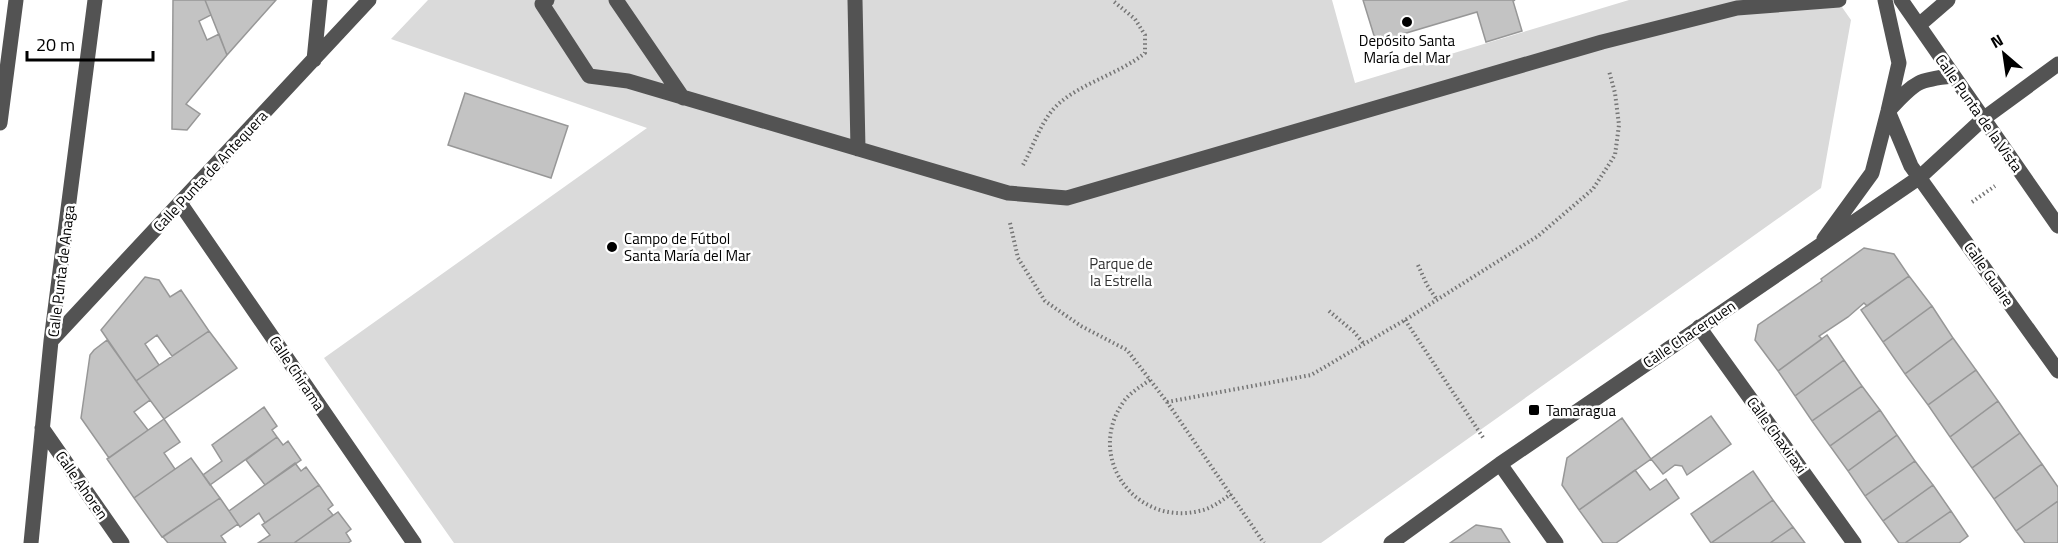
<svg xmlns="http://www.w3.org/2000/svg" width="2058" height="543" viewBox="0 0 2058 543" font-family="'Titillium Web',sans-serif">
<rect width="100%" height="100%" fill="#fff"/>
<path fill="#dadada" d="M428 0H1332L1355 83 1629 0H1837L1851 20 1821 188 1321 543H454L324 358 647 128 391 39Z"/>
<path fill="#c3c3c3" stroke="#979797" stroke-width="1.5" d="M173 0H205L211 15 199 21 207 40 219 34 227 55 186 104 200 114 187 130 172 129Z
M205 0H276L227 55Z
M1363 0H1515L1513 1 1522 31 1486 42 1477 12 1376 42Z
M465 93 568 126 551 178 448 145Z
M1864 248 1894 254 1909 276 1867 306 1864 303 1848 317 1819 336 1822 339 1778 371 1755 340 1758 325 1822 281 1821 279Z
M1909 276 1932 306 1883 342 1861 310Z
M145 277 159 280 170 297 181 290 209 331 172 356 157 335 145 344 159 365 136 381 101 330Z
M1932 306 1953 338 1905 374 1883 342Z
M209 331 237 368 164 419 136 381Z
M1827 335 1844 360 1795 396 1778 371Z
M1953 338 1976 370 1928 405 1905 374Z
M107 340 150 400 134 412 148 430 109 458 81 418 90 355 94 350Z
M1844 360 1862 386 1812 421 1795 396Z
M1976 370 1998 401 1950 437 1928 405Z
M1862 386 1880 410 1830 446 1812 421Z
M1998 401 2020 433 1972 468 1950 437Z
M264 407 277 426 272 430 277 437 210 485 203 475 222 461 212 445Z
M1880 410 1897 435 1848 471 1830 446Z
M1711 416 1731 444 1687 475 1682 466 1675 465 1663 474 1651 459Z
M1622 418 1651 459 1579 510 1562 485 1567 458Z
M164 419 180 442 164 453 175 469 134 498 107 459Z
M2020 433 2042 464 1994 499 1972 468Z
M1897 435 1915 461 1865 496 1848 471Z
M277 437 283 445 288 441 301 460 265 485 246 460Z
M191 458 220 498 162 537 134 498Z
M1915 461 1933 485 1883 521 1865 496Z
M295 463 301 471 306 467 319 485 265 523 259 513 240 527 229 511Z
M2042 464 2058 487V501L2016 531 1994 499Z
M1635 470 1650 490 1666 479 1679 498 1616 543H1603L1579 510Z
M1753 471 1773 500 1711 543 1691 514Z
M319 485 333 505 328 509 333 515 294 543H258L270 535 262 525Z
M1933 485 1951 511 1905 543H1899L1883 521Z
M220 498 238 524 221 536 226 543H168L163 537Z
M1773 500 1793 527 1770 543H1711Z
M2058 501V543H2025L2016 531Z
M1951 511 1968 536 1963 540 1959 543H1905Z
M338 512 351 529 346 533 351 541 348 543H294Z
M1476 525 1501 529 1510 543H1450Z
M1793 527 1805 543H1770Z"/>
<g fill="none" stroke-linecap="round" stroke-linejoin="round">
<path stroke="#757575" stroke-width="4" stroke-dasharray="1.5 3" stroke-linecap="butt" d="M1023 165C1032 149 1039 127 1051 112 1072 85 1117 76 1145 53V35L1135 19 1112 0
M1972 202 1995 186
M1010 223 1018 258 1045 301 1081 326 1127 350 1167 402 1264 543
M1418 265 1427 285 1437 300
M1329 311 1354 332 1364 344
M1405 320 1484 439
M1150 380C1140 387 1129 393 1122 404 1086 459 1136 526 1199 511 1211 509 1221 501 1231 494
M1167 402 1311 375 1405 320 1538 236 1593 189 1615 155 1619 125 1615 93 1609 71"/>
<path stroke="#535353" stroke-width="15" d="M547 0 542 4 589 76 628 81 1008 193 1067 198 1602 42 1737 8 1839 0
M616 0 683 98
M855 0 858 149
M1901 0 2058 226
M1919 25 1948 0
M314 60 320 0
M1889 110C1915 83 1915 80 1952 76
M1888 111 1911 166 2058 371
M0 123 16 0
M180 203 414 543
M1824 239 1872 173 1888 111 1899 63 1885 0
M1699 327 1854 543
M51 341 369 0
M42 428 122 543
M1500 464 1556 543
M31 543 51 341 95 0
M1391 543 1500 464 1920 177 1983 119 2058 64"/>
</g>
<g fill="#000" stroke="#fff" stroke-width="2">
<circle cx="1407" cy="22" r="6"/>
<circle cx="612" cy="247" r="6"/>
<rect x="1528" y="404" width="12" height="12" rx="3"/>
</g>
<g text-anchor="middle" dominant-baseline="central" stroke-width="5" stroke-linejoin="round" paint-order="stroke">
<g font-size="15" fill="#000" stroke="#fff" text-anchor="start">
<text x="1407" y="40" text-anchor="middle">Depósito Santa<tspan x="1407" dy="17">María del Mar</tspan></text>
<text x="624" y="238">Campo de Fútbol<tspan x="624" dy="17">Santa María del Mar</tspan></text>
<text x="1546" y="410">Tamaragua</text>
</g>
<g font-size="15" fill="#000" stroke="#fff">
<text transform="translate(1979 113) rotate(55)">Calle Punta de la Vista</text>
<text transform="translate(210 171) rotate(-47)">Calle Punta de Antequera</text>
<text transform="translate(61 271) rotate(-83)">Calle Punta de Anaga</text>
<text transform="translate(1989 274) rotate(55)">Calle Guaire</text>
<text transform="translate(1689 334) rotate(-34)">Calle Chacerquen</text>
<text transform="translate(297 373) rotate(56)">Calle Chirama</text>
<text transform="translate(1777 435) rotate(54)">Calle Chaxiraxi</text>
<text transform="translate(82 485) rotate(55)">Calle Ahoren</text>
</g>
<g font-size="15" fill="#313131" stroke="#fff">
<text x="1121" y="263">Parque de<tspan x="1121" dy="17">la Estrella</tspan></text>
</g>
</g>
<g transform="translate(2004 54) rotate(331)" stroke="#ffffff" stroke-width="4.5" paint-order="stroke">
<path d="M0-4.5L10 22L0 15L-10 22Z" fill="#000000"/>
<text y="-9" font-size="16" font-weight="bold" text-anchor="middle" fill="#000000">N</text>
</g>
<path d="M27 51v9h126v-9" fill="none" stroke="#000000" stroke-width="3"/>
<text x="36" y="51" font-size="18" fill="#000000" stroke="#ffffff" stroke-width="4.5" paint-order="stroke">20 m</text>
</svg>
